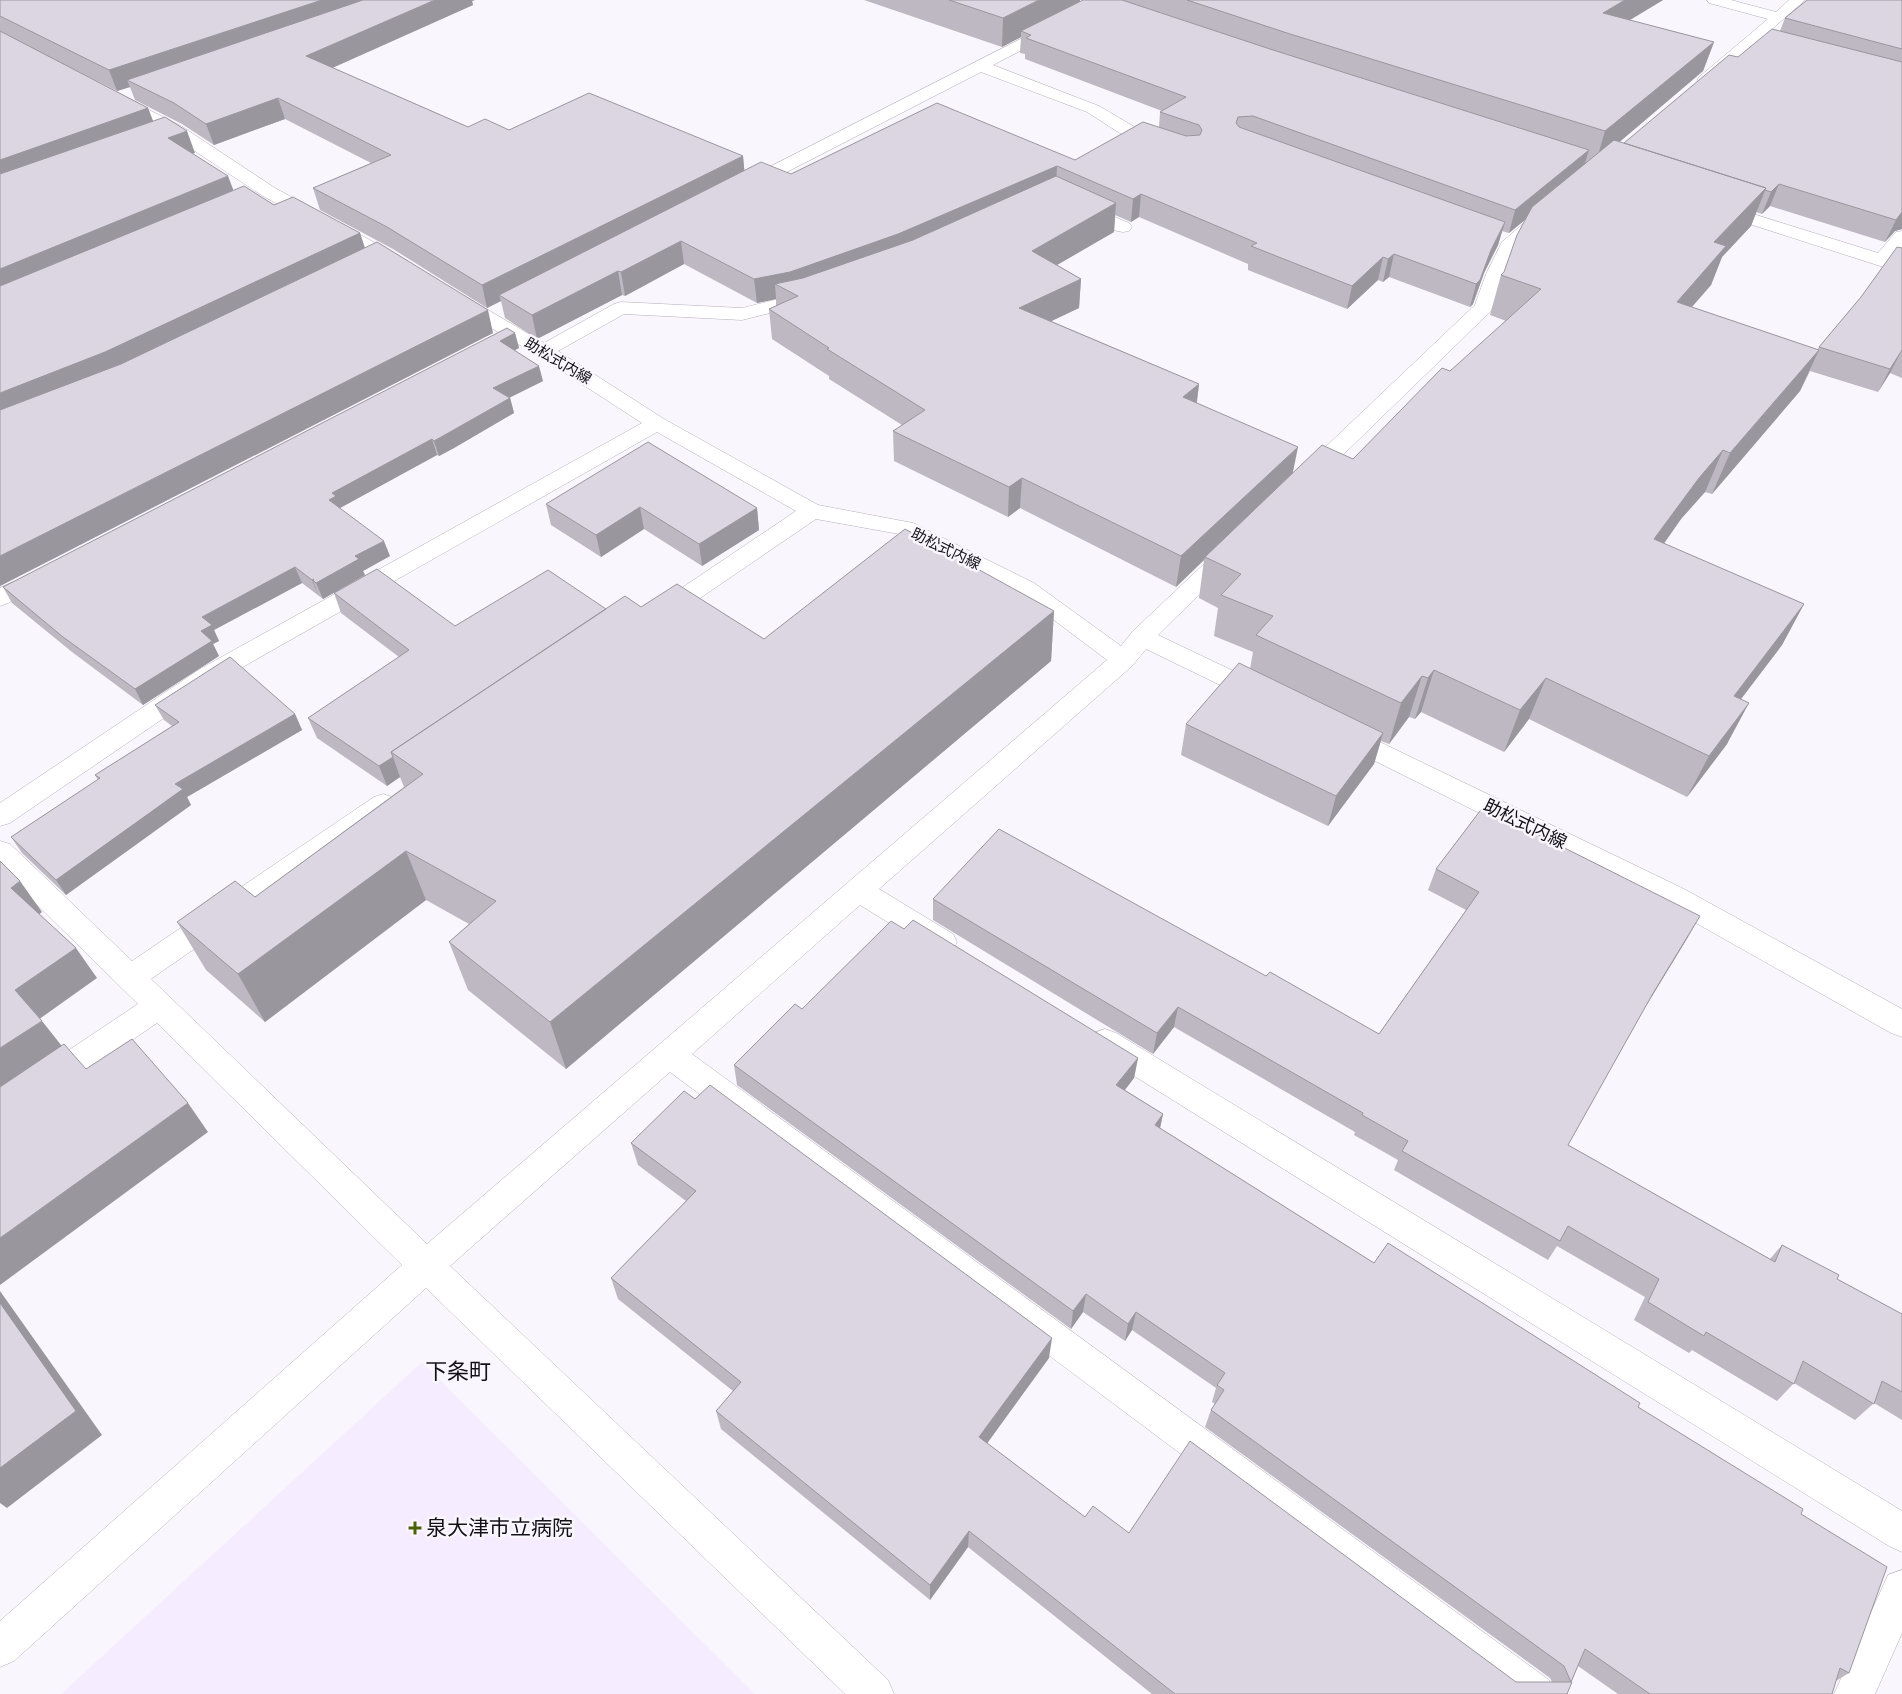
<svg xmlns="http://www.w3.org/2000/svg" width="1902" height="1694" viewBox="0 0 1902 1694" font-family="Jost,'Noto Sans JP',sans-serif">
<rect width="100%" height="100%" fill="#faf6fd"/>
<path fill="#f6ecff" d="M422 1362 755 1694H61Z"/>
<g fill="none" stroke-linecap="round" stroke-linejoin="round">
<g stroke="#b5afba" stroke-width="1">
<path id="minor" d="M1097 0H1115L1113 3 993 65 1099 106 1138 129 1168 139 1170 143 1168 147 1162 148 1126 137 1087 112 981 72 752 190 746 191 740 190 737 186 740 182Z
M1707 0H1731L1776 12 1789 0H1805L1711 83H1699L1697 80 1699 77 1768 19 1709 3Z
M119 95 181 126 275 188 408 261 410 265 408 269 401 271 394 269 263 196 169 134 113 103 111 100 113 97Z
M1081 203 1129 223 1132 227 1129 231 1123 232 1117 231 1075 212 1072 208 1075 204Z
M1718 203 1878 253 1896 232 1902 231V248L1894 258 1902 261V273L1712 212 1709 208 1712 204Z
M1545 209 1551 210 1554 214 1519 245 1504 274 1491 311 1315 482 1307 484 1299 482 1296 477 1299 472 1475 305 1486 274 1502 242 1539 210Z
M811 291 818 293 821 297 818 301 742 320 624 314 558 351 664 419 818 505 913 523 1034 583 1121 646 1133 631 1220 549 1228 547 1236 549 1240 554 1236 559 1158 635 1269 688 1273 694 1269 700 1260 703 1251 700 1146 649 1132 666 879 889 953 934 957 942 953 950 943 954 933 950 860 905 692 1054 1549 1680 1555 1694H1502L670 1072 450 1266 888 1680 894 1694H845L426 1288 14 1661 0 1667V1621L402 1265 157 1023 11 1123 0 1127V1096L138 1004 0 868V841L10 844 132 961 374 797 383 794 392 797 396 804 392 811 151 979 427 1244 1107 660 1018 593 899 534 816 519 668 620 660 622 652 620 648 614 652 608 796 511 657 432 218 681 10 823 0 826V803L200 669 642 423 537 355 452 305 449 301 452 297 459 295 466 297 544 343 614 304 621 302 742 308Z
M41 570 49 572 53 577 49 582 8 603 0 606V588Z
M1344 726 1353 729 1684 889 1902 1009V1037L1891 1033 1664 905 1335 741 1331 735 1335 729Z
M1105 1029 1116 1033 1902 1511V1552L1889 1546 1094 1051 1090 1042 1094 1033Z
M1902 1570V1633L1875 1694H1834L1888 1575Z"/>
</g>
<use href="#minor" fill="#fff" fill-rule="evenodd"/>
</g>
<path fill="#bdb8c2" fill-rule="evenodd" d="M0 0H475L472 1 473 5 332 68 468 127 509 130 743 156 744 171 791 174 1075 160 1159 127 1160 112 1162 111 1025 59V54L1020 53 1021 37 1002 47 864 0H1080V2L1083 0H1663L1630 20 1714 42 1703 71 1619 142 1624 143 1738 57 1780 31 1785 18 1902 0V229L1895 231 1885 242 1770 206 1762 214 1756 212 1751 226 1722 257 1711 285 1692 307 1817 350 1819 347 1861 297 1902 247V378L1890 373 1878 392 1810 371 1800 391 1712 494 1705 492 1681 519 1664 544 1804 604 1782 645 1741 699 1727 744 1687 797 1529 719 1504 752 1421 712 1415 719 1409 717 1389 744 1381 741 1374 764 1328 826 1181 755 1186 724 1250 669 1253 652 1214 636 1218 608 1199 598 1204 560 1176 587 1020 508 1008 517 894 461 893 431 902 425 829 379V376L772 339 769 309 776 306V299L757 303 684 264 625 296 622 295 537 339 505 318 501 301 487 308 393 249 320 210 313 188 371 163 285 119 214 145 182 124 135 100 130 87 117 91 71 68 148 108 153 121 195 153H192L233 191 360 233 365 248 493 333 0 586ZM1115 215 1131 222 1139 217 1248 264V270L1347 309 1378 280 1383 282 1389 277 1470 307 1473 304 1484 273 1498 245 1502 231 1509 233 1526 219 1504 272 1501 275 1490 315 1506 321 1353 459 1293 473 1197 403 1199 384 1051 321 1079 308 1081 279 1057 265 1114 232Z
M515 333 519 348 515 350 543 381 510 397 514 413 454 448 439 456 437 455 340 508 390 556 363 571 365 575 323 599 302 583 214 630 219 641 213 644 219 656 143 705 72 652 12 603 3 587Z
M546 504 757 508 759 530 702 566 644 529 601 557 551 525Z
M334 593 455 626 606 609 641 607 764 639 1054 611 1051 661 566 1069 468 990 449 942 469 924 426 900 265 1022 206 970 177 922 255 897 404 787 400 777 387 786 317 738 308 718 399 657 341 613Z
M155 705 295 714 302 730 187 797 191 805 66 895 22 853 11 837 98 780 95 775 172 726 164 720Z
M1436 869 1688 937 1644 1009 1568 1145 1770 1259 1782 1245 1837 1279 1902 1314V1420L1874 1403 1855 1420 1794 1383 1777 1401 1692 1350 1689 1353 1634 1320 1645 1297 1557 1246 1548 1260 1394 1170 1398 1160 1354 1135 1355 1132 1174 1027 1153 1054 933 920V899L1266 976 1379 1034 1466 910 1428 890Z
M904 929 1138 1058 1134 1078 1125 1090 1163 1114 1160 1128 1374 1263 1638 1407 1801 1514 1849 1673 1836 1681 1832 1694H1618L1578 1666 1571 1682 1567 1694H1152L968 1547 930 1600 721 1429 716 1411 733 1391 618 1299 611 1278 686 1201 638 1165 631 1143 1049 1358 987 1443 1085 1517 1516 1682H1552L1550 1678 1205 1427 1211 1410 1215 1404 1212 1402 1216 1388 1132 1330 1125 1341 1083 1312 1071 1329 737 1085 734 1065 802 1009Z"/>
<path fill="#9a969e" d="M322 0H386L127 80 130 87 117 91 109 70Z
M435 0H475L472 1 473 5 312 77 306 56Z
M1039 0H1080L1079 7 1021 31V37L1002 47 1003 18Z
M1625 0H1663L1595 41 1603 13Z
M1714 42 1703 71 1596 162 1605 131Z
M278 98 285 119 214 145 206 124Z
M148 108 156 129 0 185V160Z
M187 131 195 153 176 159 168 138Z
M1589 150 1582 173 1509 233 1515 210Z
M743 156 745 177 499 295 501 301 487 308 482 285Z
M1057 166 1056 188 898 257 775 284 776 299 757 303 754 279Z
M228 176 236 197 0 296V269Z
M1779 184 1770 206 1762 214 1771 192Z
M1766 188 1751 226 1722 257 1711 285 1661 342 1677 302 1714 242Z
M1141 194 1139 217 1131 222 1133 199Z
M1116 203 1114 232 1031 280 1032 251Z
M1902 212V229L1895 231 1885 242 1896 220Z
M1505 222 1498 245 1484 273 1473 304 1470 307 1476 284 1491 250Z
M360 233 367 255 0 421V393Z
M681 241 684 264 625 296 621 272Z
M1394 254 1389 277 1383 282 1388 259Z
M1383 257 1378 280 1347 309 1352 286Z
M618 271 622 295 537 339 532 315Z
M1081 279 1079 308 1018 337 1019 308Z
M488 310 493 333 0 586V556Z
M515 333 519 348 504 356 500 341Z
M1819 350 1800 391 1712 494 1730 453Z
M1902 350 1890 373 1878 392 1890 369Z
M539 366 543 381 497 404 493 388Z
M1199 384 1195 414 1183 397Z
M510 398 514 413 454 448 439 456 434 441Z
M432 439 437 455 340 508 329 500 332 493Z
M1298 447 1292 477 1205 557 1204 560 1176 587 1181 556Z
M1723 450 1705 492 1681 519 1637 581 1654 539 1699 478Z
M1022 478 1020 508 1008 517 1009 487Z
M640 507 644 529 601 557 596 535Z
M757 508 759 530 702 566 699 544Z
M384 541 390 556 363 571 365 575 323 599 316 583 355 556Z
M295 567 302 583 214 630 219 641 213 644 219 656 143 705 135 689 201 631 202 617Z
M314 579 313 580 318 595 312 580Z
M1804 604 1782 645 1712 737 1734 696Z
M1054 611 1051 661 566 1069 550 1022Z
M1434 670 1421 712 1415 719 1428 678Z
M1422 676 1409 717 1389 744 1401 703Z
M1546 678 1529 719 1504 752 1520 710Z
M1749 703 1727 744 1687 797 1709 756Z
M295 714 302 730 187 797 191 805 66 895 56 880 175 784Z
M1383 733 1374 764 1328 826 1336 796Z
M393 757 400 777 387 786 379 766Z
M406 851 426 900 265 1022 238 974Z
M20 881 42 912 33 919 11 888Z
M1700 916 1688 937 1640 1016 1652 995Z
M76 948 97 978 38 1020 15 990Z
M1178 1007 1174 1027 1153 1054 1157 1033Z
M42 1021 65 1050 0 1094V1048Z
M1138 1058 1134 1078 1113 1105 1116 1085Z
M188 1103 208 1132 0 1285V1238Z
M1163 1114 1159 1133 1155 1125Z
M0 1291 102 1435 7 1508 0 1503Z
M1086 1294 1083 1312 1071 1329 1073 1311Z
M1136 1312 1132 1330 1125 1341 1128 1324Z
M1052 1338 1049 1358 978 1456 979 1437Z
M969 1531 968 1547 930 1600V1585Z"/>
<path fill="#dcd6e2" stroke="#9a969e" d="M0 0H322L109 70 0 16Z
M363 0H435L306 56 468 127 485 119 509 130 589 93 743 156 482 285 387 227 313 188 391 155 278 98 206 124 174 103 127 80Z
M949 0H1039L1003 18Z
M1083 0H1122L1273 50 1589 150 1515 210 1253 116 1238 117 1236 123 1239 127 1505 222 1491 250 1480 280 1476 284 1394 254 1388 259 1383 257 1352 286 1251 246 1257 243 1141 194 1133 199 1057 166 898 234 790 272 754 279 681 241 621 272 618 271 532 315 499 295 761 162 791 174 937 103 1075 160 1143 122 1186 136 1200 135 1202 130 1199 125 1160 112 1186 97 1026 38 1031 35 1021 31Z
M1187 0H1625L1603 13 1714 42 1605 131 1287 33Z
M1807 0H1902V49L1785 18Z
M1772 29 1902 62V212L1896 220 1779 184 1771 192 1765 190 1766 188 1624 143 1729 55 1738 57Z
M0 31 148 108 0 160Z
M165 117 187 131 168 138 228 176 0 269V174Z
M1614 140 1766 188 1714 242 1726 246 1677 302 1819 350 1730 453 1723 450 1699 478 1654 539 1804 604 1734 696 1749 703 1709 756 1546 678 1520 710 1434 670 1428 678 1422 676 1401 703 1256 635 1273 616 1221 595 1241 574 1205 557 1322 445 1353 459 1442 368 1450 371 1541 289 1501 275 1504 272 1517 235 1532 207Z
M1056 176 1116 203 1032 251 1081 279 1019 308 1199 384 1183 397 1298 447 1181 556 1022 478 1009 487 893 431 925 410 827 349 829 348 769 309 798 296 775 284 803 278 913 240Z
M244 186 274 205 293 197 360 233 105 352 0 393V286Z
M377 242 488 310 0 556V410L121 364Z
M1897 247 1902 248V350L1890 369 1819 347 1861 297Z
M507 328 515 333 500 341 539 366 493 388 510 398 450 432 434 441 432 439 332 493 336 496 329 500 384 541 355 556 359 559 316 583 313 580 314 579 312 580 295 567 202 617 212 625 201 631 212 641 135 689 63 637 3 587Z
M648 442 757 508 699 544 640 507 596 535 546 504Z
M905 529 1054 611 550 1022 449 942 496 901 406 851 238 974 177 922 235 881 255 897 423 774 391 752 625 596 641 607 677 584 764 639Z
M377 569 455 626 548 570 606 609 391 752 393 757 379 766 308 718 409 650 334 593Z
M230 657 295 714 175 784 183 789 56 880 11 837 100 778 95 775 179 722 155 705Z
M1239 663 1383 733 1336 796 1186 724Z
M1483 807 1700 916 1652 995 1568 1145 1775 1262 1782 1245 1839 1275 1837 1279 1902 1314V1392L1882 1381 1874 1404 1803 1361 1794 1384 1706 1332 1704 1336 1648 1302 1659 1279 1568 1226 1560 1241 1402 1151 1408 1141 1362 1115 1363 1113 1178 1007 1157 1033 933 899 999 829 1266 976 1270 972 1379 1034 1479 892 1436 869Z
M0 861 20 881 11 888 76 948 15 990 42 1021 0 1048Z
M913 920 1138 1058 1116 1085 1163 1114 1155 1125 1374 1263 1388 1243 1640 1403 1638 1407 1803 1509 1801 1514 1887 1567 1849 1673 1840 1668 1832 1694H1650L1585 1649 1571 1682 1564 1666 1211 1410 1224 1390 1217 1385 1225 1373 1136 1312 1128 1324 1086 1294 1073 1311 734 1065 795 1004 802 1009 891 921 904 929Z
M132 1039 188 1103 0 1238V1087L64 1044 86 1069Z
M710 1085 1052 1338 979 1437 1085 1517 1093 1506 1129 1533 1190 1441 1516 1682H1572L1567 1694H1175L969 1531 930 1585 716 1411 741 1382 611 1278 696 1191 631 1143 684 1091 695 1099Z
M0 1303 76 1411 0 1468Z"/>
<path fill="#4a6009" stroke="#faf6fd" stroke-width="2" d="M412.5 1520.5h5v5h5v5h-5v5h-5v-5h-5v-5h5z"/>
<g text-anchor="middle" dominant-baseline="central" stroke-width="5" stroke-linejoin="round" paint-order="stroke">
<g font-size="15" fill="#131115" stroke="#faf6fd">
<text transform="translate(558 361) rotate(31)">助松式内線</text>
<text transform="translate(946 549) rotate(26)">助松式内線</text>
</g>
<g font-size="18" fill="#131115" stroke="#faf6fd">
<text transform="translate(1525 824) rotate(26)">助松式内線</text>
</g>
<g font-size="21" fill="#131115" stroke="#faf6fd" text-anchor="start">
<text x="426" y="1528">泉大津市立病院</text>
</g>
<g font-size="22" fill="#131115" stroke="#faf6fd">
<text x="458" y="1371">下条町</text>
</g>
</g>
</svg>
